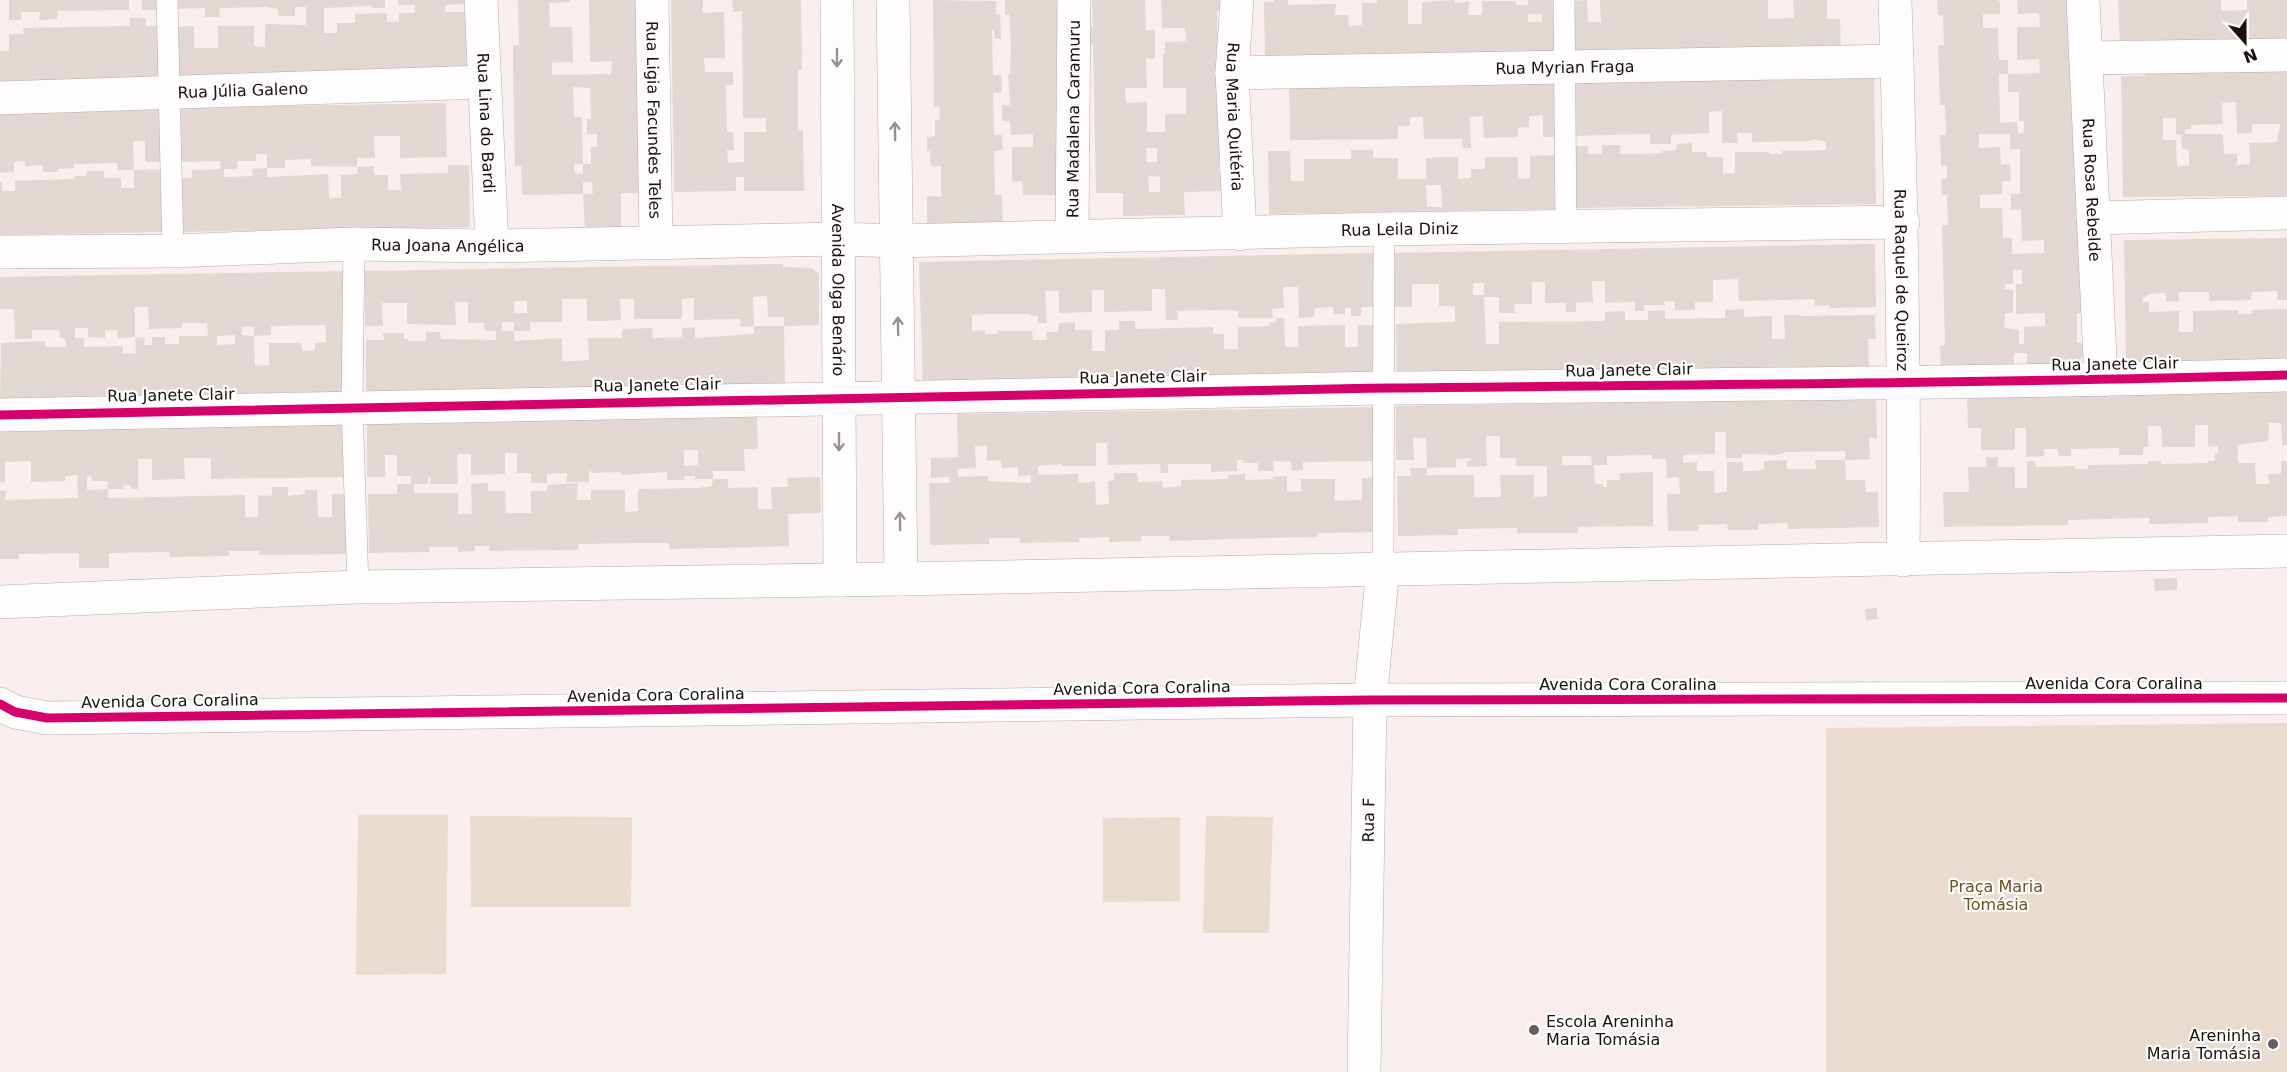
<svg xmlns="http://www.w3.org/2000/svg" width="2287" height="1072" viewBox="0 0 2287 1072" font-family="'DejaVu Sans',sans-serif">
<rect width="100%" height="100%" fill="#f8eeee"/>
<path fill="#e9dbcd" d="M2287 723V1072H1826V728Z
M358 815H448L446 974 356 975Z
M470 816 632 817 631 907H471Z
M1206 816 1273 817 1269 933H1203Z
M1180 817V901L1103 902V818Z"/>
<path fill="#e2d7d3" fill-rule="evenodd" d="M9 0H129V10L58 11 57 19 39 20 40 12H21V20H9Z
M142 0H159L160 10H142Z
M175 0H385V8H371L372 6 324 8V33H337V23H355V14L387 13V22H399V13H415V5H398V0H465V4L445 5V12H471L472 76 176 81V27L194 26V48H218V26H254V46L265 47V24L306 25V7H295V16H279L278 9 265 7 220 8 219 17H205V8L175 9Z
M518 0H570V2L549 3 550 27H572L573 62 552 63V75L611 74 612 61 590 62 589 0H642L645 193H621V229L585 230 583 194 522 195 521 166H515L513 76V45H519ZM573 87 590 88 591 119H587V134H597V147H591V164H583V174H575L574 164H583L582 117H574ZM583 182H592L593 194H583Z
M671 0H703V13L724 12 725 58H704L705 72H733V85H726L727 132H733L734 150H727L728 163 744 162V132H766V118H743L742 11 733 12 732 0H801L802 70H798V131L803 130 804 191H744V177H736V191L674 192Z
M933 0 996 1V15L1000 14 1001 39H995L994 30H992L993 75H1001L1002 92 993 93 994 135H1002L1003 150 994 151 995 195H1002L1003 225 927 226V196L941 197V166H931L930 151H927V137L935 136V120L940 119 939 106 934 107Z
M1005 0H1063L1066 195H1023L1022 181 1012 182V147H1033V134L1011 135 1010 121H1002V105H1010L1008 75 1010 74 1011 45 1009 14 1005 15Z
M1092 0H1145L1146 30H1155V59L1146 58 1147 88H1125L1126 103 1147 102V132H1165V114H1186V88H1163V54H1165V42L1186 41 1185 28H1162L1161 0H1221V11H1217L1219 131 1225 159 1219 160V174H1224L1225 191 1184 192 1185 215 1123 216V193H1096L1093 44H1085V27H1093ZM1146 148H1157V162H1147ZM1148 176 1160 177V192H1149Z
M1274 0H1288V5L1336 4 1335 15H1348L1349 26 1362 25V3H1377V0H1408V24H1422V2L1455 0V3L1469 2 1468 15H1482V1H1516V5H1528V0H1558L1559 55 1265 59 1264 2H1274ZM1528 14H1542V22H1528Z
M1587 0 1588 22H1601L1600 0H1768V19L1794 18 1793 0H1827V19H1840L1841 50 1570 55 1569 1Z
M1937 0H1998L2000 2V14H1983V28H1998L1999 60H2008V74L2040 73 2039 59 2017 60V27H2040L2039 13 2018 14 2017 0H2076L2074 163H2079L2082 313H2077V343H2083V357L2073 367H2027V353H2014V368L1941 370 1940 346 1945 345 1942 225H1948L1947 195H1942L1941 179H1947V166H1941L1940 135H1946L1945 105H1940L1938 45H1944L1943 15 1938 16ZM1999 74H2008V92H2019V121H2024V133L2018 134 2017 122 2000 123ZM1979 134H2010V149H2020V194H2011V210L2021 209 2022 241 2044 240V253L2012 254V238H2003L2002 208H1980V195L2002 194V181H2011L2010 164 2001 165 2000 147 1979 148ZM2013 270H2022V284H2016V314L2045 313V326L2024 327V344H2019V330L2004 328 2005 313H2013V290L2005 289V284H2013Z
M2118 0H2221V11L2247 10V0H2287V42L2120 45Z
M130 18H146V26H159L161 80 0 83V51H9V34H24L23 28 130 26Z
M2287 70V196L2123 197 2121 76H2145V73ZM2236 102 2237 134 2252 133V124H2280L2277 142 2249 143 2250 164 2237 165V154H2224L2223 134H2185V129H2191V125L2223 124 2222 103ZM2163 118H2176V134L2181 135 2182 149 2189 150V166H2177L2176 140H2163Z
M1874 78 1876 204 1573 208 1572 146H1588V154H1602V145H1620V154H1632L1662 153V151L1676 150 1677 144 1692 143V152H1707V157H1723V174L1735 173V152H1769V154H1782V151L1826 150V142L1812 139V141L1752 142V133H1737L1738 143H1722V111L1709 112V133L1671 135V144H1650V134L1571 136 1570 82Z
M1559 83V137H1543V115L1529 116V127L1518 128V137L1484 138 1483 116 1470 117 1471 148H1463L1462 139H1424L1423 117H1410V126H1398V139L1290 140 1289 88Z
M446 103 447 157 400 158V136H374L375 158H357V167L374 166V175H388V190H401L400 174 448 173V165H469L470 227 180 232 179 178H192V170L221 169 220 161 178 162V108ZM256 154H267V168H285V160L311 159V166L357 167 358 174 341 175V198H329L328 174 267 177V168L252 169 253 176 224 177V169H238L237 161H256Z
M163 108V162H145V141H133L134 170H117V163L74 164V168L58 169V172H43V165L25 166V161L14 162V172L0 173V110Z
M1351 150H1373V158H1398V179H1426V158L1441 157H1458V179L1471 178V169H1485V157H1518V179L1530 178V156L1560 155 1561 209 1269 214 1268 151H1290L1291 181H1304V159H1351ZM1426 185H1441L1442 207H1427Z
M164 169 165 232 0 235V182H2V191H15V181L74 179V176H87V171H104V178H121V188H134V170Z
M2287 238V300H2277V291L2252 292 2251 300 2209 301V292H2179V301L2166 302V293L2149 294 2148 296 2143 297V302H2149V312L2179 311V332H2193V311L2238 310V314H2251L2252 310 2287 309V362L2126 363 2124 240Z
M1875 244 1876 307 1830 308 1829 305 1815 306 1814 299 1739 301 1738 279 1713 280V302H1695V310H1675V302L1664 301 1665 305H1644V311H1635V302L1605 303V281H1592L1593 302 1576 303V312H1566V303H1545V282H1532V304H1514L1515 313H1499V297H1484L1486 344H1499V322L1605 321V312L1625 311V320H1648V311L1665 310V319L1725 318V310L1744 309V317L1772 316V339H1785L1784 315H1800V316L1875 315 1876 339H1868L1869 368 1397 377 1396 324 1455 322V306H1439V284H1412V307H1395L1394 253ZM1473 283H1484V295H1473Z
M1374 253 1375 307H1361V316H1351V308H1345V314H1333V307L1315 308 1314 317 1299 318 1298 287H1283L1284 308 1272 309 1273 318H1238V311L1223 310 1177 311 1178 320H1166L1165 289H1152V311L1104 312V290H1092V312L1059 313V291H1045L1047 323H1038V316L1030 315V314H985L972 315V331L985 330V334H998V331H1032L1033 340H1047L1046 332H1058L1059 323 1075 322V330H1092V351H1105V330H1119V321H1135V329L1213 327V334H1224V349H1238V327L1269 326V323L1276 322V318H1284L1285 347H1298V326L1345 325V347H1358V325H1375L1376 378 923 390 919 262Z
M783 264V267L812 268 819 274V325L784 326V317H768L767 296 753 297 754 326 741 327 740 319 694 320V298L682 299V319H634V299H620L621 320 604 321H587V299H562V322H530V331H514L515 341 562 338V361H575L589 360 588 338H622V329L652 328 653 338 682 337V328L695 327V338L754 334V326H784L785 389 366 396V340H384L383 333H404V339H408V341H426V332H440L441 339 496 340V331H485L484 323H468V302H455L456 325 407 324V303H382L383 326H365V271ZM514 301H527V313H514ZM502 322H514V331H502Z
M344 271 345 397 0 402 1 343 45 341V347H66L65 338H60L59 330H32V339H15L14 309H0V277ZM135 307H148L149 329 182 328V323H207L208 336H179V344H165V337H152V345H144L145 338 135 337ZM326 325V342L315 343V350L302 351V343H269V365L255 366 254 336 242 335V327H254V336L271 335V326ZM75 328H88V337L105 338V330H118L117 338 135 337 136 353 123 354V346L84 347V338H75ZM235 335V344L217 345V336Z
M2287 391V445H2282L2281 423H2269L2268 441 2238 445V463H2255L2256 484H2269L2268 474H2281V461H2287V516L2268 517V522H2238V516L2208 517V523L2149 524V518L2068 520V525L1944 527 1943 492H1969L1968 467H1986V457H1998V467H2015V488H2027V461H2035L2036 467 2075 466V469H2088V465L2148 464V461H2161V464L2208 463V461H2215V453L2218 454V446L2208 447V425H2195V447H2162L2161 426H2148V447H2143V455H2119V448L2071 449V456H2058V449H2044V456L2026 457V428H2015V450H1981V428H1968L1967 396Z
M1876 398 1877 438H1869L1870 459 1845 460V451L1786 452 1778 455 1742 454V458H1726V432H1715V454L1683 455V463L1697 462V471H1714L1715 493 1727 492V462H1743V471H1757L1764 469V461L1787 460V469H1816L1815 460H1845L1846 480H1865L1866 492H1878L1879 527 1788 529 1787 523 1758 524V530H1728L1727 524 1698 525V531H1668L1667 494H1680L1679 477 1667 478 1666 459H1652V455L1607 456V465H1592L1591 456H1562V465H1594L1595 484H1603V487H1607V480H1620V473L1653 472V526L1578 527V533H1517V528L1458 529V535L1398 536 1397 476H1411L1410 468H1427L1426 475H1474V497H1501L1500 475H1534V497L1547 496V466H1516V458H1500V436H1486L1487 466 1467 467V461H1471L1470 458 1456 459V467L1427 468 1426 438H1413L1414 460H1396V406Z
M1377 407V461L1303 462V470L1292 471 1291 462 1273 461 1274 471H1258V463H1243V460H1237V471L1211 472V464H1168V473H1161L1160 464 1108 465 1107 443H1096V466H1061L1062 464 1038 466V475L1078 474V483L1095 482 1096 505 1109 504 1108 481 1114 480V473H1137L1138 482 1162 481 1163 488 1181 486V480L1228 479V475L1245 474V480L1273 479V477L1287 476V492L1301 491V479H1335V501L1362 500V478L1378 477 1379 532 1318 533V537L1229 539 1169 541V536H1141V541L1109 542V537L1079 538V542L1020 543V538H989V544L930 545 929 483H950V477L931 478V458L958 457 957 414ZM975 446H987V461L1001 460 1002 468 1018 467V476L1031 475V483L988 481V476L958 477V469L976 468Z
M757 416 758 449H744L745 471H713V479H695V476H684L685 480H667V472L621 475V472L591 473V471H589V482H567V473L547 474V483H531V473H517V453H505V474L471 475V454H457L458 484H430L431 478 428 476V484H414V493H458V514H472L471 484 488 483V491H505L506 513H531V491H547L548 485 578 483 577 500H591V490H625V512L638 511V489L698 488 712 486 713 479H728V488L758 487V509H772L771 487H788L787 478 820 477 821 513 788 514 789 546 669 549V543H639L579 544 578 550 489 551V546H475V551L458 552V547H429V552L369 553 368 494H397V484H411V476H397V455H385V477H367V423ZM684 450H698V465L684 466Z
M347 424 348 477 211 479V458H184L185 479 152 480V459H138V489H131V486L124 485 123 489H108V498L245 495V517H258V495L272 496V487H288V496L305 494V490H317L318 517H332V494H348L349 554 259 555V551H229V556L170 557 169 552 109 553V568H79V553L19 554V559H0V491H6L5 500 78 498 77 475 65 476V481L31 482V461L5 462V482H0V430ZM91 476 92 481H107L108 489 87 490V477Z
M2177 578V590L2155 591 2154 579Z
M1877 608V619L1866 620 1865 609Z"/>
<g fill="none" stroke-linecap="round" stroke-linejoin="round">
<g stroke="#b6acac" stroke-width="22">
<path id="service" d="M167 0 173 251
M1564 0 1566 228
M354 244 352 406 358 587
M1383 568 1384 229"/>
</g>
<g stroke="#b6acac" stroke-width="34">
<g id="minor">
<path id="s1" d="M481 0 492 246"/>
<path id="s2" d="M652 0 656 241"/>
<path id="s3" d="M837 0 840 580"/>
<path d="M893 0 901 579"/>
<path id="s4" d="M1237 0 1232 73 1240 234"/>
<path id="s5" d="M1895 0C1901 187 1905 373 1903 560"/>
<path id="s6" d="M2083 0 2101 380"/>
<path d="M2086 58 2287 55"/>
<path id="s7" d="M1232 73 1897 61"/>
<path id="s8" d="M0 98 485 82"/>
<path d="M2093 218 2287 213"/>
<path id="s9" d="M1072 237 1074 0"/>
<path id="s10" d="M0 252 173 251 354 244 492 246 838 239 897 241 1384 229 1903 222"/>
<path d="M0 415C463 403 927 395 1391 388 1689 385 1988 383 2287 375"/>
<path d="M0 602 358 587 901 579 2287 551"/>
<path d="M0 704 15 712 47 718 1370 700 2287 698"/>
<path id="s11" d="M1364 1072 1370 700 1383 568"/>
</g>
</g>
<use href="#service" stroke="#fefcfc" stroke-width="21"/>
<use href="#minor" stroke="#fefcfc" stroke-width="33"/>
<g stroke="#fff" stroke-width="13">
<path id="cycleway" d="M0 415C463 403 927 395 1391 388 1689 385 1988 383 2287 375
M0 704 15 712 47 718 1370 700 2287 698"/>
</g>
<use href="#cycleway" stroke="#d6006c" stroke-width="9"/>
</g>
<defs><path id="oneway-shaft" d="M-6 0H5M1.5-3L5.5 0L1.5 3" fill="none" stroke-width="1.6" stroke-linecap="round" stroke-linejoin="round" transform="scale(1.5)"/></defs>
<g stroke="#979292">
<use href="#oneway-shaft" transform="translate(837 58) rotate(90)"/>
<use href="#oneway-shaft" transform="translate(895 131) rotate(-91)"/>
<use href="#oneway-shaft" transform="translate(898 326) rotate(-91)"/>
<use href="#oneway-shaft" transform="translate(839 442) rotate(90)"/>
<use href="#oneway-shaft" transform="translate(900 521) rotate(-91)"/>
</g>
<g fill="#685e5e" stroke="#fff" stroke-width="2">
<circle cx="1534" cy="1030" r="6"/>
<circle cx="2273" cy="1044" r="6"/>
</g>
<g text-anchor="middle" dominant-baseline="central" stroke-width="4.5" stroke-linejoin="round" paint-order="stroke">
<g font-size="16" fill="#1a1010" stroke="#fff">
<text stroke="none"><textPath href="#s7" startOffset="333">Rua Myrian Fraga</textPath></text>
<text stroke="none"><textPath href="#s8" startOffset="243">Rua Júlia Galeno</textPath></text>
<text stroke="none"><textPath href="#s4" startOffset="117">Rua Maria Quitéria</textPath></text>
<text stroke="none"><textPath href="#s9" startOffset="118">Rua Madalena Caramuru</textPath></text>
<text stroke="none"><textPath href="#s2" startOffset="120">Rua Ligia Facundes Teles</textPath></text>
<text stroke="none"><textPath href="#s1" startOffset="123">Rua Lina do Bardi</textPath></text>
<text stroke="none"><textPath href="#s6" startOffset="190">Rua Rosa Rebelde</textPath></text>
<text stroke="none"><textPath href="#s10" startOffset="1400">Rua Leila Diniz</textPath></text>
<text stroke="none"><textPath href="#s10" startOffset="448">Rua Joana Angélica</textPath></text>
<text stroke="none"><textPath href="#s5" startOffset="280">Rua Raquel de Queiroz</textPath></text>
<text stroke="none"><textPath href="#s3" startOffset="290">Avenida Olga Benário</textPath></text>
<text transform="translate(2115 364) rotate(-1)">Rua Janete Clair</text>
<text transform="translate(1629 370) rotate(-1)">Rua Janete Clair</text>
<text transform="translate(1143 377) rotate(-1)">Rua Janete Clair</text>
<text transform="translate(657 385) rotate(-1)">Rua Janete Clair</text>
<text transform="translate(171 395) rotate(-1)">Rua Janete Clair</text>
<text x="2114" y="683">Avenida Cora Coralina</text>
<text x="1628" y="684">Avenida Cora Coralina</text>
<text transform="translate(1142 688) rotate(-1)">Avenida Cora Coralina</text>
<text transform="translate(656 695) rotate(-1)">Avenida Cora Coralina</text>
<text transform="translate(170 701) rotate(-1)">Avenida Cora Coralina</text>
<text stroke="none"><textPath href="#s11" startOffset="252">Rua F</textPath></text>
</g>
<g font-size="16" fill="#71511c" stroke="#fff">
<text x="1996" y="886">Praça Maria<tspan x="1996" dy="18">Tomásia</tspan></text>
</g>
<g font-size="16" fill="#1a1010" stroke="#fff" text-anchor="start">
<text x="1546" y="1021">Escola Areninha<tspan x="1546" dy="18">Maria Tomásia</tspan></text>
<text x="2261" y="1035" text-anchor="end">Areninha<tspan x="2261" dy="18">Maria Tomásia</tspan></text>
</g>
</g>
<g transform="translate(2245 42) rotate(159)" stroke="#ffffff" stroke-width="4.5" paint-order="stroke">
<path d="M0-4.5L10 22L0 15L-10 22Z" fill="#1a1010"/>
<text y="-9" font-size="16" font-weight="bold" text-anchor="middle" fill="#1a1010">N</text>
</g>
</svg>
